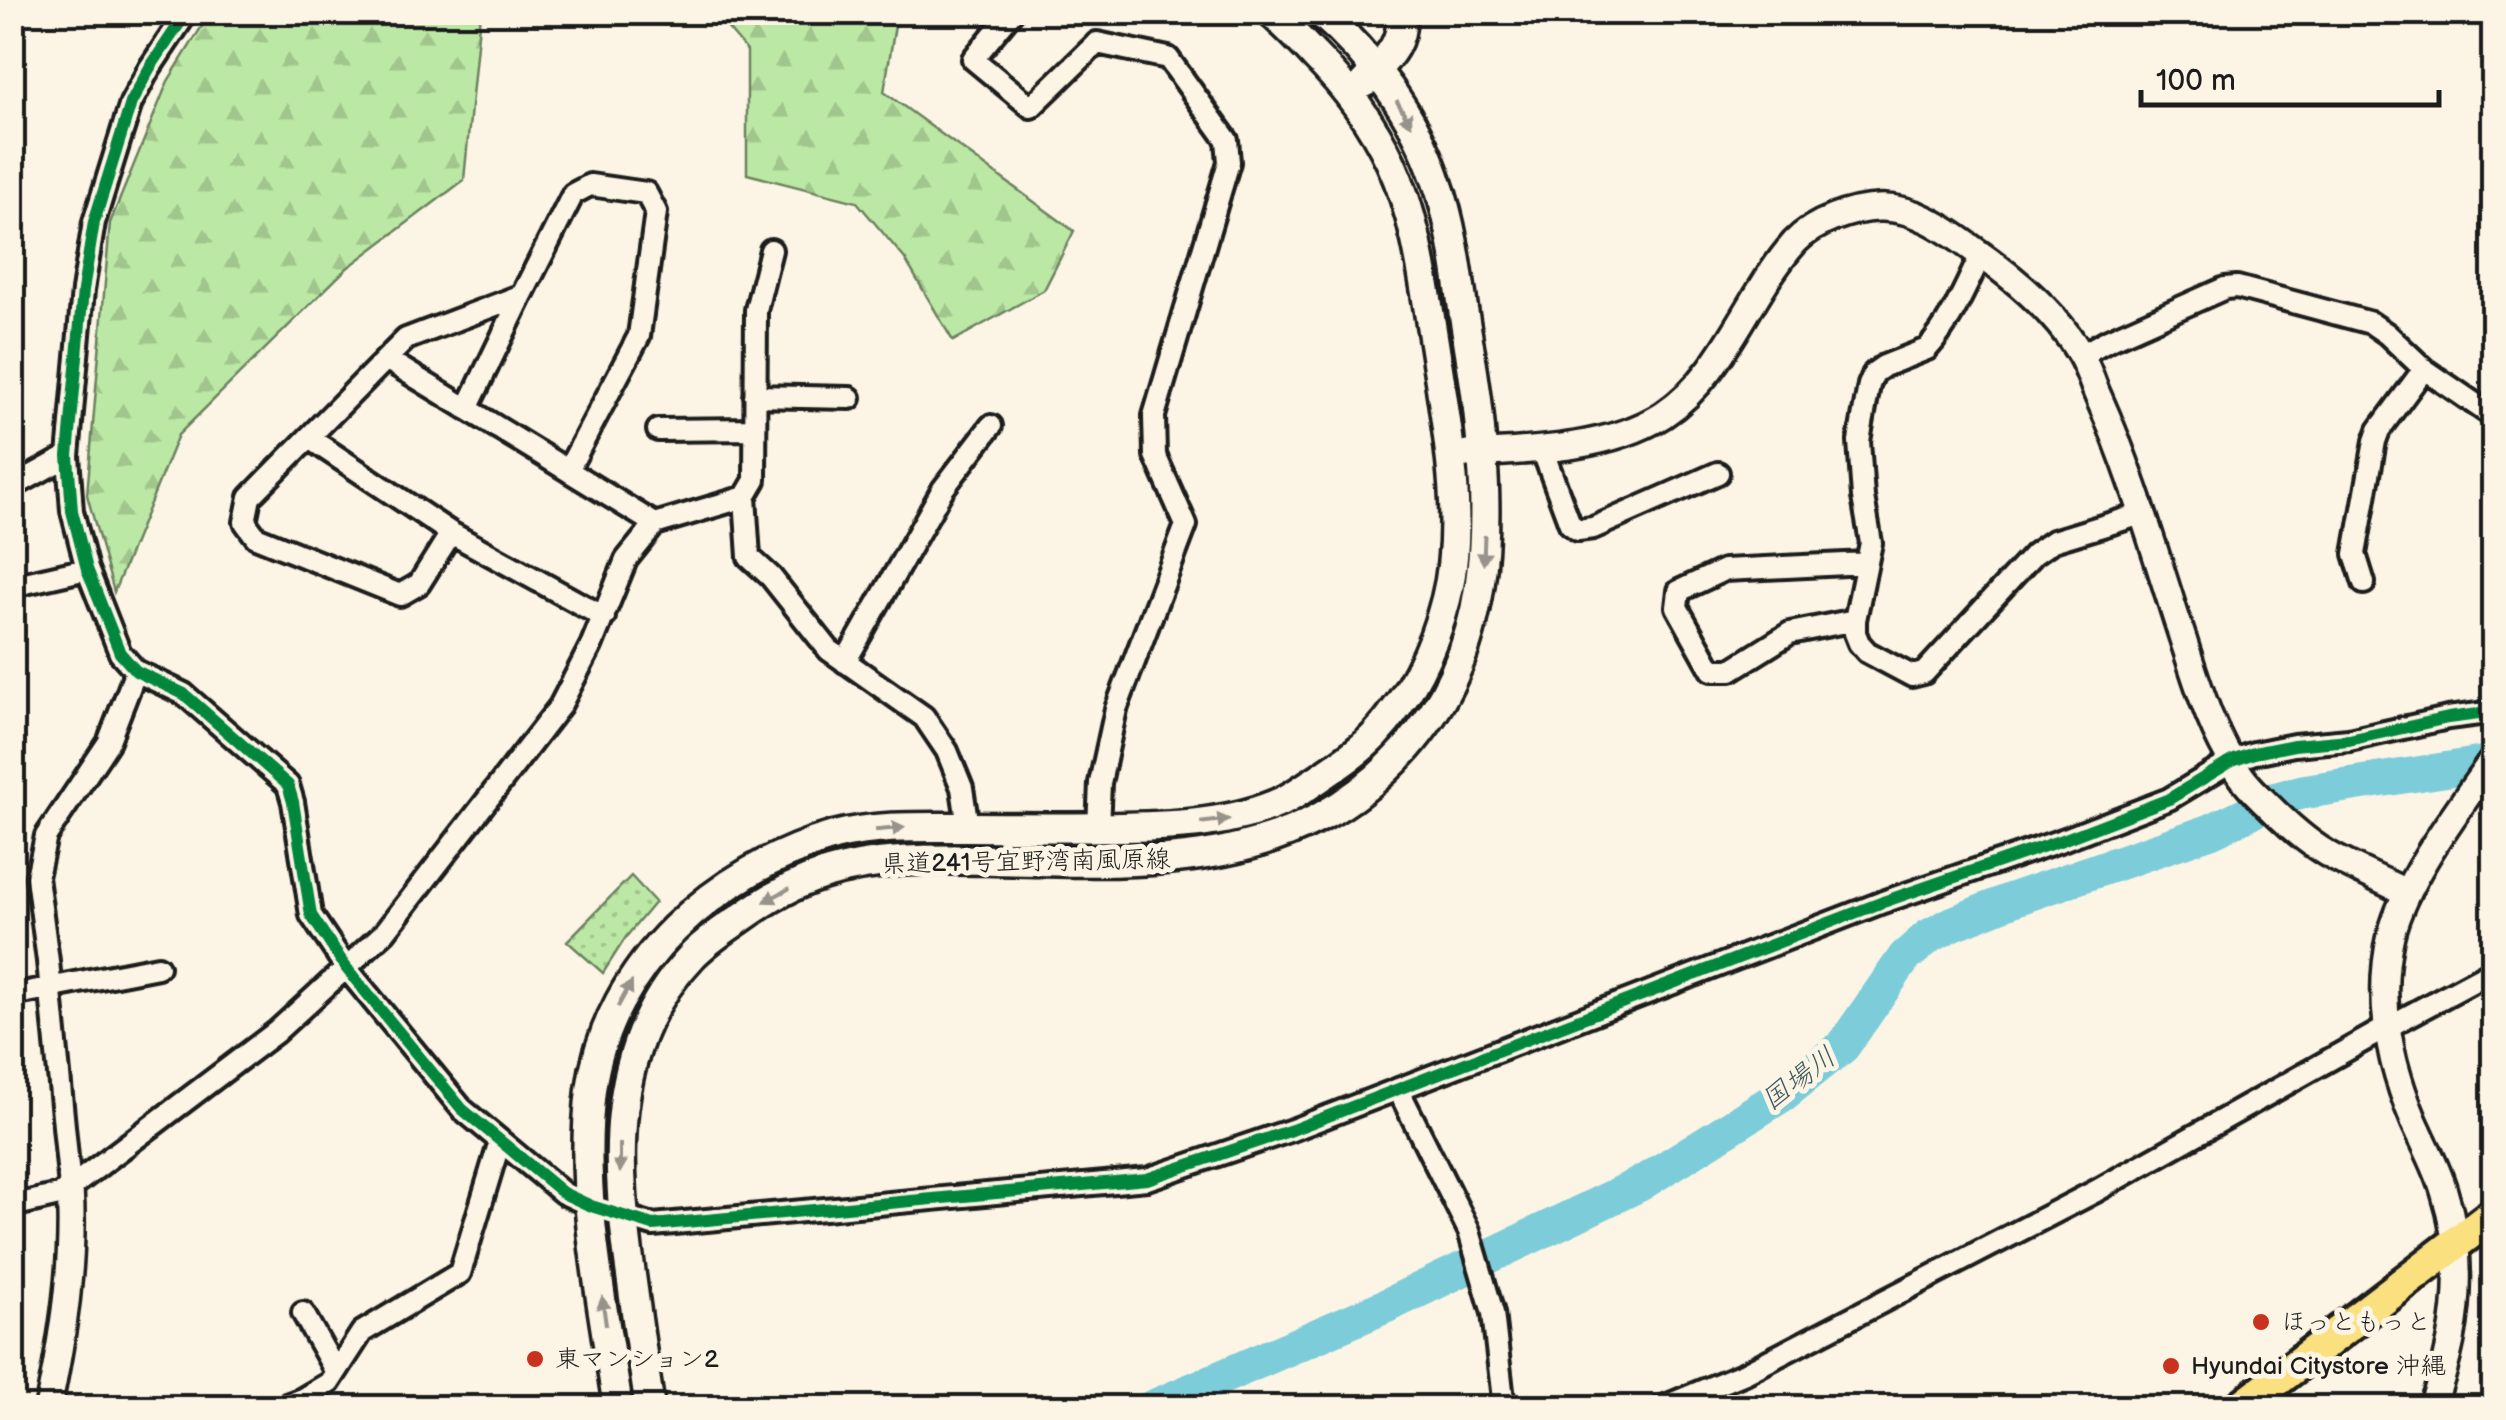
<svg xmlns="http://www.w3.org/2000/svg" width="2506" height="1420" viewBox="0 0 2506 1420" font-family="'Balsamiq Sans','Klee One',sans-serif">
<defs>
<pattern id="grass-dots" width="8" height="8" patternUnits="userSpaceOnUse" patternTransform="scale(2.5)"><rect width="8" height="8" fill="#bce8a5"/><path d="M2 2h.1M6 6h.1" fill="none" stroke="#a1c68d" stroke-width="1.8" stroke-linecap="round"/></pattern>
<pattern id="forest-firs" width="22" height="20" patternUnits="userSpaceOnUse" patternTransform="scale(2.5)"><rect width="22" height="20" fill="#bce8a5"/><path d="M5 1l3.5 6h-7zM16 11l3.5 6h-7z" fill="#a1c68d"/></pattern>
</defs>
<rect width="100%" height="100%" fill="#fcf5e5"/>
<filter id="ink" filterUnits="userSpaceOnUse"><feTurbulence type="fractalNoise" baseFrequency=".01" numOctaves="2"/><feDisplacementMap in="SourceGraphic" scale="20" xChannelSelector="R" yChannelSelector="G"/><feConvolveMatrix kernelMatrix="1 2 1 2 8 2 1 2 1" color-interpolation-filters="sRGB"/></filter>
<g filter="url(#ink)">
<path fill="url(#grass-dots)" stroke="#6c8260" stroke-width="2.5" d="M631 876 655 902 626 937 603 973 567 941Z"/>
<path fill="url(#forest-firs)" stroke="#6c8260" stroke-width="2.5" d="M210 13H480L464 180 346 269 178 435 114 592 87 495 110 223 168 81Z
M715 13H897L884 92 1074 231 1044 290 953 341 905 259 857 202 747 174V51Z"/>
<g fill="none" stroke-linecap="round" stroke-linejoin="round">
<path stroke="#7dccd9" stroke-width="35" d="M1151 1408 1388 1305 1640 1184 1782 1095 1843 1046 1905 957 1928 937 1952 924 2011 900 2211 831 2277 799 2302 792 2494 762"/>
<g stroke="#1c1c1c" stroke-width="18">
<path id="service" d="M12 198 19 181"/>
</g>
<g stroke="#1c1c1c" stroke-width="28">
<path id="minor" d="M187 12 149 69 131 103 94 222 83 290 68 456 72 511 87 569 120 653 136 671 184 694 288 785 293 802 311 915 347 969 462 1109 563 1193 591 1206 653 1225 1147 1179 1292 1130 1883 902 2065 839 2169 799 2232 761 2254 753 2294 745 2349 740 2448 718 2494 712
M1012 12 973 59 1031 107 1097 43 1168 58 1227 140 1229 162 1154 416 1155 455 1186 525 1116 709 1100 783 1098 828
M1981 255C1966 286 1951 323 1927 349L1884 366 1874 373 1869 385 1859 441 1863 497 1871 543 1855 620V633L1859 643 1867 652 1912 676 1924 673 2034 554 2053 541 2142 514
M2081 355 2108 340 2225 288 2237 287 2371 323 2387 334 2424 369 2494 417
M386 359 406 339 522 295 573 194 590 185 646 193 656 212 639 336 568 470
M755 396 850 398
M467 409 522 295
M658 430 755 429
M309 438 451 533 604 617
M1542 449 1570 524 1578 530 1593 528 1718 473
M12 487 68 456
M745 497 755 480 756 310 771 250
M451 533 419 584 400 595 256 537 245 522 250 497 386 359 655 524
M2364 583 2355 554 2375 441 2379 430 2424 369
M12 586 87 569
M1855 620 1790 633 1731 670H1712L1677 607 1679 591 1724 570 1866 563
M845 662 943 489 991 426
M12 995 158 967
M1398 1089 1469 1231 1493 1313 1504 1408
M70 1188 48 961 37 877 46 836 108 743 136 671
M12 1206 59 1195 70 1188 276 1032 385 932 560 706 591 646 626 560 655 524 745 497 749 557 771 577 829 650 924 717 947 751 962 788 968 827
M303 1313 336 1372
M278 1408 302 1399 329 1383 362 1332 460 1273 500 1141
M1661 1408 1745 1373 2096 1191 2386 1028 2494 970"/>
</g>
<g stroke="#1c1c1c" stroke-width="32">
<path id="tertiary" d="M1450 455C1516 451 1605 452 1663 415 1725 374 1747 296 1795 242 1814 222 1851 209 1878 208 1913 206 1946 229 1973 249 2012 276 2056 312 2080 354 2088 367 2092 383 2098 396 2133 474 2156 557 2183 639 2198 686 2213 737 2242 777 2249 787 2259 796 2268 805 2286 823 2304 840 2326 853 2352 868 2380 879 2407 893
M48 1408C63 1336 75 1261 70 1188
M2431 1408C2458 1338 2467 1263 2444 1191 2437 1167 2424 1144 2414 1121 2389 1062 2376 999 2391 935 2405 878 2460 807 2494 758"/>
</g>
<g stroke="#1c1c1c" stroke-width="35">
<path id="secondary" d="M1364 83C1384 61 1405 45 1401 12
M618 1408C603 1304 578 1195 591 1090 607 965 718 869 834 836 877 825 923 827 967 827 1019 827 1070 828 1122 827 1176 826 1233 824 1283 801 1295 795 1307 786 1318 779 1337 766 1359 752 1375 735 1409 699 1434 647 1446 599 1466 522 1446 421 1434 343 1424 282 1417 220 1391 163 1372 122 1346 87 1314 55 1300 40 1286 25 1270 12
M650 1408C643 1363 637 1319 631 1275 615 1163 607 1045 692 956 706 941 725 929 741 918 766 900 793 884 822 875 877 857 938 859 995 860 1147 864 1294 873 1405 750 1494 651 1491 525 1477 400 1473 370 1468 339 1463 309 1457 265 1451 220 1436 179 1414 114 1371 56 1320 12"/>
</g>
<g stroke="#1c1c1c" stroke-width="40">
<path id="trunk" d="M2240 1408 2494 1214"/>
</g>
<path stroke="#1c1c1c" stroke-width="4" stroke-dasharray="10 8" stroke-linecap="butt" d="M12 448H17"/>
<use href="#service" stroke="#fcf5e5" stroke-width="10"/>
<use href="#minor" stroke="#fcf5e5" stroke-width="20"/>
<use href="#tertiary" stroke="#fcf5e5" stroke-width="25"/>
<use href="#secondary" stroke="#fcf5e5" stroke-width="28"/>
<use href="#trunk" stroke="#fbe080" stroke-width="32"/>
<g stroke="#fcf5e5" stroke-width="19">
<path id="cycleway" d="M187 12 149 69 131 103 94 222 83 290 68 456 72 511 87 569 120 653 136 671 184 694 288 785 293 802 311 915 347 969 462 1109 563 1193 591 1206 653 1225 1147 1179 1292 1130 1883 902 2065 839 2169 799 2232 761 2254 753 2294 745 2349 740 2448 718 2494 712"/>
</g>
<use href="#cycleway" stroke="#00873e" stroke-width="12"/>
</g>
<defs><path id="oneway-solid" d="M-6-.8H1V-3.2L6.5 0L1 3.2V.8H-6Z" transform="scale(2.5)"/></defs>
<g fill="#97938b">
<use href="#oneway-solid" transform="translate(1404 113) rotate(59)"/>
<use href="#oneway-solid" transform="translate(1484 550) rotate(92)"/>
<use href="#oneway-solid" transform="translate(1215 821) rotate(-7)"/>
<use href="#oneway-solid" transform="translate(890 829) rotate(-5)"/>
<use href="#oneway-solid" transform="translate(777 895) rotate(152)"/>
<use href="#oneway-solid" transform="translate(625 994) rotate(-61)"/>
<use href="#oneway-solid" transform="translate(620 1158) rotate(90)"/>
<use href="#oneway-solid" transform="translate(604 1311) rotate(-98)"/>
</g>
</g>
<g fill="#c8321e" stroke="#fcf5e5" stroke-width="4">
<circle cx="2261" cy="1322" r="10"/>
<circle cx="535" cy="1359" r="10"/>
<circle cx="2171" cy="1366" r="10"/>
</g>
<g text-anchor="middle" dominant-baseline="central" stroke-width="10" stroke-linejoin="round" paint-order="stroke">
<g font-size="25" fill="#1c1c1c" stroke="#fcf5e5">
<text transform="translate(1026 862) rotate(-1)">県道241号宜野湾南風原線</text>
</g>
<g font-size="25" fill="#1c1c1c" stroke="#fcf5e5" text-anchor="start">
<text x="2281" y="1322">ほっともっと</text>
<text x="555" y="1359">東マンション2</text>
<text x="2191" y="1366">Hyundai Citystore 沖縄</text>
</g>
<g font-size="28" font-style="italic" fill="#3e5a5e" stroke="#fcf5e5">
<text transform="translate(1799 1079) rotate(-37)">国場川</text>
</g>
</g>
<rect width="2506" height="1420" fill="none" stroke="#fcf5e5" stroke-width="50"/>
<rect x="25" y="25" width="2456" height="1370" fill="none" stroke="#1c1c1c" stroke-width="4" filter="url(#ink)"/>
<path d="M2141 90v15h298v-15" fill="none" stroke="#1c1c1c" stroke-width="5"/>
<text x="2156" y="90" font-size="30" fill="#1c1c1c" stroke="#fcf5e5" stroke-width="8" paint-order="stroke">100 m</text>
</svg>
